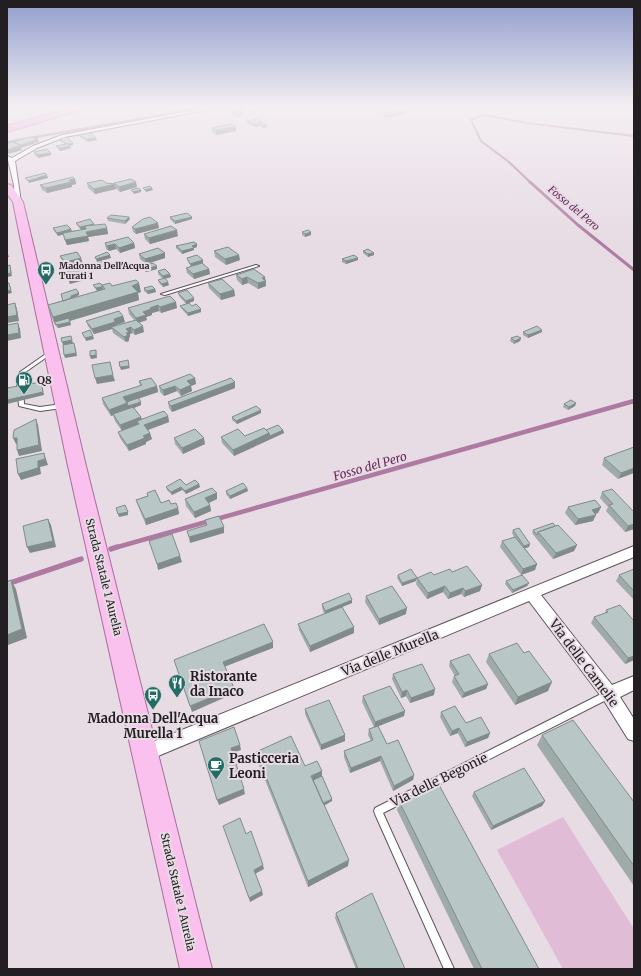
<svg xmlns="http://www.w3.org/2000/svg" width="641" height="976" viewBox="0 0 641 976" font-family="Merriweather,serif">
<rect width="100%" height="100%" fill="#e7dbe4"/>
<path fill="#e0bcd7" d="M563 817 634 929V969H563L497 850Z"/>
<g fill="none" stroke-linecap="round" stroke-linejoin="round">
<path stroke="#ae7aa2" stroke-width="2" d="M7 142 212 106
M531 183 509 162 481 141 471 120 484 115 527 123 634 136"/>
<path stroke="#ae7aa2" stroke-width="3" d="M530 182 578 225 634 270"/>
<path stroke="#ae7aa2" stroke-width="4.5" d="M114 548 634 401"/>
<path stroke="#ae7aa2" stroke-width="5.5" d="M111 549 117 547
M7 584 81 559"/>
<g stroke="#5f555c" stroke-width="2">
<path id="service" d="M256 265 259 266 165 295 161 294Z
M50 351H54V352L24 373 23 385 24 404 40 407 62 404 65 406 62 408 40 411 19 406 17 385 20 372Z
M609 690 612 691 613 694 612 697 383 813 454 969H444L375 814 374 811 375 808Z"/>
</g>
<g stroke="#5f555c" stroke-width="2">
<path id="minor" d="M215 106H227L65 137 37 148 15 161 21 202 18 204 15 202 14 185 7 156 12 158 33 146 62 135Z
M634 546V557L541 595 612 685 634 676V690L620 697 634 719V741L628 739 603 699 529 601 146 761 140 759 138 753 140 747Z"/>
</g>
<g stroke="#ac6d9e" stroke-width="2">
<path id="primary" d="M7 184 11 185 23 202 86 466 212 969H180L68 466 18 227 13 202 7 194Z"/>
</g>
<g stroke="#ac6d9e" stroke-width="2">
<path id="motorway" d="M77 106H94L7 132V126Z"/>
</g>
<use href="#service" fill="#fff" fill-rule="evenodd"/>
<use href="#minor" fill="#fff" fill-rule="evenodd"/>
<use href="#primary" fill="#fac1ee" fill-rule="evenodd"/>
<use href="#motorway" fill="#f697e2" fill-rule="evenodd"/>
</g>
<path fill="#9eaba9" d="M227 106H244L245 107V111L239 112 242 114V116L236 117 232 115V113H234L228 110Z
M405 106H421V108L411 110Z
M389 108 405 111 406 113 387 118 383 116V114L392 112 389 111Z
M256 119 267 127 263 128 260 126 255 127 247 123V121Z
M212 128 236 131 216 135 212 132Z
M79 135 96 138 97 140 88 142 80 137Z
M60 139 73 145 70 146 71 148 60 151 57 148 56 146 65 144 60 141Z
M34 152 51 155 38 158 34 154Z
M75 179 76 184 72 185V187L47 193 42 190 40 185Z
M87 183H106L114 184V183L137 187 120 192 115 188 116 189 95 194 88 188Z
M170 217H192V219L175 224 170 219Z
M107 218 130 219 125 224 108 221Z
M76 223 94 224 95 225 107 228 108 234 88 237 89 241 67 245 63 234 58 236 54 231 53 228 71 229 72 231 81 230 77 225Z
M132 227 159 228 136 234 133 232Z
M302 232 311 235 305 237 302 235Z
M144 234 178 236 150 244 145 239Z
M105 243H134L135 248 120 253 116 249 109 251 106 249Z
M197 244V247L194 248V250L182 254 176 248V246Z
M214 251 240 260 226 265 215 257Z
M363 251 374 253V255L368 257 363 253Z
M139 254 165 258 146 264 140 259Z
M60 256 83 264 66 268 62 261Z
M187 258 203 263H202L209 269 210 274 194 279 187 273 186 268 191 266 188 261Z
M358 258V260L346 264 342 262V259Z
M142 266H157V269L146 272 143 269Z
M158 271 171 277 165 279 169 285 163 287 159 283 158 280 163 279 158 274Z
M236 275 265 277 266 286 258 289 248 283 242 285 237 280Z
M208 283 234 290 235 296 221 300 209 288Z
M93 285 112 286 141 292 138 293 139 300 70 321 71 325 58 328 55 325 50 313 48 305 79 295 74 298 97 291 94 287Z
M144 288 155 289 156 292 148 294 144 291Z
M178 293 194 298V301L186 304 179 296Z
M170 296 177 308 161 313 159 311 152 313V315L146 317 147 320 139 323 144 332 135 335 132 333 130 334V337L129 338V341L126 342 113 333 112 329 94 334 88 326 86 321 123 316 125 322 116 325V326L135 321 129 314 128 308Z
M180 306H192L201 312 188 316 181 308Z
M523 332H542L528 338 523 335Z
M511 338H521L520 341 514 344 510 341Z
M195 378 196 384 191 386 192 391 181 396 177 391 164 396 160 392 159 386Z
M139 381 157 386 158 392 138 399 141 405 134 408 141 417 142 419 168 416 169 422 148 430 152 439 146 442V444L129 451 120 438 118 432 122 431 115 421 113 415 111 416 103 404 102 398 140 386Z
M235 382V388L172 412 169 408 168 402Z
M576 403 575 406 568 410 563 407 564 404Z
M261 413 237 424 232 420V417Z
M266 430H283L284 433 234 456 222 443 221 437 245 436Z
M174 438 205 444 183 454 175 444Z
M634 447 618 479 602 465 604 458Z
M199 484 200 487 186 494 182 490 172 495 167 490 166 487Z
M247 488 248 491 230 499 226 494V491Z
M602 492 634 512V529L625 532 606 511 608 507 600 498Z
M147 493 161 503 178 508 179 514 146 525 138 506 136 500 147 496Z
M217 493V499L209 503 210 505 211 511 195 518 186 506 185 499Z
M568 507H601L598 513 595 514 593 521 575 525 565 513Z
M513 530 529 547 525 548 537 564 535 570 521 575 500 547 502 541 514 537 512 533Z
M533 530 577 545 574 551 553 559 532 533Z
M634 569V600L616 581 619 575Z
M452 572 482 585 480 591 464 597 461 594 448 599 443 592 427 599 416 584 417 578Z
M398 575 416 581 402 586 397 578Z
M506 581 529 583 527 586 512 593 505 584Z
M366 596 406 614 379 625 365 602Z
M352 600V603L342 607 354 627V633L310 652 299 630 298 624 324 614 322 607V604Z
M606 610 634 621V660L625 664 591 623 594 617 605 613Z
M489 654 548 691 515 705 486 662Z
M450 661 488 684 486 689 462 698 452 682 454 676H455L449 666Z
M393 674 434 695 410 703 406 696 401 698 392 679Z
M363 696 405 711 404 716 378 726 387 744 414 775 413 780 393 791 380 761 350 773 344 757V751L371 741 368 735 369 729 374 727 362 702Z
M305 709 345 735V741L321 750 305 714Z
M441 712 466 723 490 733 488 738 465 747 458 733 450 736 440 717Z
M542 735 634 802V886L537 745Z
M256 752 322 771V776L332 799V801L324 805 348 866 308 887 257 760Z
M474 792 545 801 542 806 491 830 472 796Z
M399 801 539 969H474L397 810Z
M336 913 405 969H356L335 918Z"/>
<path fill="#818b8a" d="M273 106V108L269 109V107Z
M418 106H421V108L411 110V108Z
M245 107V111L234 113V109Z
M405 109V111H406V113L387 118V116Z
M242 114V116L236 117V115Z
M260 123V126L255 127 254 125Z
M267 125V127L263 128V126Z
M236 127V131L216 135V130Z
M96 138 97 140 88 142 87 139Z
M38 139 39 142 21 148 22 150 9 154 7 150Z
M73 143V145L68 146 67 144Z
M70 146 71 148 60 151V148Z
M51 153V155L38 158V155Z
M47 175 48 178 29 183 28 181Z
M75 179 76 184 72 185V187L47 193 46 188Z
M136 182 137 187 120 192 119 187Z
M115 184 116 189 95 194 94 189Z
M152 188 153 190 146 192 145 190Z
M141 190V192L134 194 133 192Z
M129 217 130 219 125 224V221Z
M192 217V219L175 224V221Z
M158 223 159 228 136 234 135 229Z
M85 226 86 229 81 230 80 227Z
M107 228 108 234 88 237 89 241 67 245 65 240 86 232Z
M71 229 72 232 58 236 57 233Z
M177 230 178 236 150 244 149 238Z
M311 232V235L305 237V234Z
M134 243 135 248 120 253 119 248Z
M115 244 116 249 109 251 107 246Z
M197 244V247L194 248V250L182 254V251L192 246Z
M7 251 9 257H7Z
M165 253V258L146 264 145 259Z
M374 253V255L368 257V254Z
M110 255 111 258 97 262 96 259Z
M239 255 240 260 226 265 225 259Z
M81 258 83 264 66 268 65 262Z
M358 258V260L346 264V261Z
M203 260V263L191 266 190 264Z
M107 264 108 267 84 274V271Z
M10 265 12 276 7 277V274Z
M157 266V269L146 272 145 269Z
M209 269 210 274 194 279 193 274Z
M91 272 92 278 70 284 68 279Z
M170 274 171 277 163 279V276Z
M247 277 248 283 242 285V279Z
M265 277 266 286 258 289V283L262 278Z
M168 282 169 285 163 287 162 284Z
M139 283 141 292 138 293 139 300 56 325 54 322 53 317 132 286Z
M102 287 103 290 97 291 96 288Z
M155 289 156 292 148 294 147 291Z
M11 290 12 293 7 294V291Z
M234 290 235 296 221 300 220 294Z
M79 293V295L71 299V296Z
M194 298V301L186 304V301Z
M176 302 177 308 161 313 160 307Z
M15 303 17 309 19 321 7 323V317Z
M158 305 159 311 152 313V315L146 317 147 320 137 323 136 318 143 312 150 308Z
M201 309V312L188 316V313Z
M123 316 125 322 116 325 117 327H111L112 329 94 334 92 329 114 319Z
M70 322 71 325 58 328 57 325Z
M18 323 20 329 21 338 7 341V335Z
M143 326 144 332 135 335 134 330Z
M131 327 132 333 130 334V337L129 338V341L126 342 124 337 126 329Z
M542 330V332L528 338V335Z
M93 336 94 339 86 341 85 338Z
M521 338 520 341 514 344 515 341Z
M72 340 73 343 63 345 62 342Z
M75 346 77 356 65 358 64 355Z
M96 350 97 358 91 359 90 356Z
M129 366 130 368 121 370 120 367Z
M113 375 115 381 97 384 95 378Z
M195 378 196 384 191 386 192 391 181 396 180 390 187 381Z
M41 382 44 395 7 404V400Z
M235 382V388L172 412 171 406Z
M157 386 158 392 125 403 123 397Z
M175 386 177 391 164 396 163 390Z
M141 402V405L129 410 128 406Z
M127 403 129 409 111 416 109 410Z
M576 403 575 406 568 410 569 407Z
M261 410V413L237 424 236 421Z
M168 416 169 422 145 431 144 425Z
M141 417 142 423 137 421 138 424 122 431 120 425Z
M36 419 38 425 42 451 19 456 17 450Z
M283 430 284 433 234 456 233 450 269 433Z
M150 433 152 439 146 442V444L129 451 127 445 143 436Z
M13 438H17L20 444H16Z
M204 438 205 444 183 454 182 448Z
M44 453 48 465 40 467 41 474 21 480 18 474 38 461Z
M634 468V473L618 479 621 473Z
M199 484 200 487 186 494 185 491Z
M181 487 182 490 172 495 171 492Z
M247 488 248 491 230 499V496Z
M217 493V499L206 504 205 498Z
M210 505 211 511 195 518 194 512Z
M601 507 598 513 589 516 592 510Z
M178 508 179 514 146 525 145 519Z
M128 512V515L119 517 118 514Z
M596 515 593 521 575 525 578 519Z
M48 519 51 525 56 547 30 553 27 547Z
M634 524V529L625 532 628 526Z
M224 527V533L190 543 189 537Z
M530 544 529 547 523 549 524 546Z
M577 545 574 551 553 559 556 553Z
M180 556 182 562 158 570 157 564Z
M537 564 535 570 521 575 523 569Z
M417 578 416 581 402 586V583Z
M11 580 16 589 27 638 8 645 7 644V635Z
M529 583 527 586 512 593 513 590Z
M482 585 480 591 464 597 465 591Z
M445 586 443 592 427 599 428 593Z
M463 588 461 594 448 599 450 593Z
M352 600V603L325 614V611Z
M407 608 406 614 379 625V619Z
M354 627V633L310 652V646Z
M273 642V648L224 667 223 662Z
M634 656V660L625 664 628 658Z
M552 682 548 691 515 705 518 697Z
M488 684 486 689 462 698 464 693Z
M234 688 235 693 192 712 190 706Z
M435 689 434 695 410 703 411 698Z
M407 690 406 696 401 698 402 692Z
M405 711 404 716 374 728 375 722Z
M459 728 458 733 450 736 452 731Z
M490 733 488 738 465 747 467 742Z
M345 735V741L321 750V745Z
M240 745 241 750 232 753 231 748Z
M381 756 380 761 350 773 351 768Z
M322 771V778L311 781V776Z
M414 775 413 780 393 791 394 786Z
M244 789 245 794 219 805 217 800Z
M332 799V801L322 807V804Z
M545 801 542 806 491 830 493 826Z
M349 860 348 866 308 887V881Z
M263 865 264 869 255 874 254 870Z
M262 891 263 895 250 902 249 898Z"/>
<path fill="#b8c7c5" stroke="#818b8a" d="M229 106H244L245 107 234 109Z
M409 106H418L411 108Z
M394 107 405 109 403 110 406 111 387 116 383 114 396 111 389 108Z
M238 112 242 114 236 115 232 113Z
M256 119 267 125 263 126 260 123 254 125 247 121Z
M231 124 236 127 216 130 212 128Z
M91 133 96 138 87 139 79 135Z
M31 137 38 139 21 145 12 142Z
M67 137 73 143 67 144 70 146 60 148 56 146 67 144 60 139Z
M12 142 21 145 7 150V144Z
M47 149 51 153 38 155 34 152Z
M45 173 47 175 28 181 25 178Z
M73 177 75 179 69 180 71 182 46 188 40 185Z
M131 179 136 182 119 187 114 183Z
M102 180 106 183 115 184 94 189 87 183Z
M150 186 152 188 145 190 143 188Z
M138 188 141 190 133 192 131 190Z
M187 213 192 217 175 221 170 217Z
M111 215 129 217 125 221 107 218Z
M150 217 158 223 135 229 132 227 143 219Z
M90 219 94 224 80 227 76 223Z
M105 224 107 228 86 232 88 236 65 240 63 233 86 229 85 226Z
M67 225 71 229 57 233 53 228Z
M171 226 177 230 149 238 144 234Z
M308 230 311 232 305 234 302 232Z
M128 237 134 243 119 248 115 244 107 246 105 243Z
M194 242 197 244 192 246 194 248 182 251 176 246Z
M228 247 239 255 225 259 214 251Z
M158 248 165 253 145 259 139 254Z
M368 249 374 253 368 254 363 251Z
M77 252 81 258 65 262 60 256Z
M107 252 110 255 96 259 95 257Z
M197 255 203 260 190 264 187 258Z
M354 255 358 258 346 261 342 259Z
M105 261 107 264 89 269V268L82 270 81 268Z
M153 263 157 266 145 269 142 266Z
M202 263 209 269 193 274 186 268Z
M10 265 11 273 7 274V266Z
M80 268 81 270 89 268 91 272 68 279 64 271Z
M165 269 170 274 163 276 158 271Z
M254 269 265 277 262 278 266 281 258 283 247 277 242 279 236 275Z
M165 278 168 282 162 284 158 280Z
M222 279 234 290 220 294 208 283Z
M136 280 139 283 132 286 138 292 53 317 48 305 105 289 102 285 110 283 112 286Z
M7 283H9L11 290 7 291Z
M100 283 102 285V287L96 288 93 285Z
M152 286 155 289 147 291 144 288Z
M76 289 79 293 71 296V298L63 301 61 294Z
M187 290 194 298 186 301 178 293Z
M170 296 176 302 160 307 158 305 150 308 151 309 143 312 146 315 136 318 128 308Z
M15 303 17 315 7 317V305Z
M189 303 192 306 196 304 201 309 188 313 180 306Z
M119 311 123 316 114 319 115 322 92 329 86 321Z
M69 318 70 322 57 325 54 322Z
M136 320 143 326 134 330 131 327 126 329 129 332 126 333 128 335 124 337 111 327Z
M18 323 19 333 7 335V325Z
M537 326 542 330 528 335 523 332Z
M90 330 93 336 85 338 82 333Z
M71 336 72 340 62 342 61 338Z
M517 336 521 338 515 341 511 338Z
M74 343 76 353 64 355 63 345Z
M96 350V355L90 356V351Z
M128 360 129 366 120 367 119 362Z
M110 362 113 375 95 378 92 365Z
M190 374 195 378 187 381 191 385 180 390 175 386 163 390 159 386Z
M151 378 157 386 123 397 127 403 109 410 102 398 142 385 139 381Z
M231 378 235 382 171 406 168 402Z
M41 382 43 392 7 400V388Z
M138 398 141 402 128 406 127 402Z
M571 400 576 403 569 407 564 404Z
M256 406 261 410 236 421 232 417Z
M133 407 141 417 120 425 113 414Z
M164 411 168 416 144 425 150 433 143 436 145 438 127 445 118 432 139 424 137 421Z
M36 419 39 445 17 450V438H13L14 430Z
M278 425 283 430 270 436 269 433 266 430Z
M264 428 269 433 233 450 221 437 238 429 245 436Z
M195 429 204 438 182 448 174 438Z
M634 447V468L621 473 604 458Z
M44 453 45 459 38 461V468L18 474 16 459Z
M180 479 186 485 195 480 199 484 185 491 181 487 171 492 166 487Z
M243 483 247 488 230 496 226 491Z
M212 488 217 493 205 498 210 505 194 512 185 499Z
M612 489 634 512V524L628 526 609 505 613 504 602 492Z
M155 490 161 503 169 500 171 504 176 503 178 508 145 519 136 500 148 496 147 493Z
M595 500 601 507 592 510 596 515 578 519 568 507Z
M125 505 128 512 118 514 116 508Z
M219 516 224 527 189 537 187 531 207 525 205 520Z
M48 519 53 541 27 547 23 526Z
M553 523 555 526 538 532 537 535 533 530Z
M558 525 577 545 556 553 538 532Z
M519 528 530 544 524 546 513 530Z
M172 534 180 556 157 564 149 541Z
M515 537 537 564 523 569 502 541Z
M467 566 482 585 465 591 463 588 450 593 445 586 428 593 417 578 431 572 434 575 450 569 452 572Z
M411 569 417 578 402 583 398 575Z
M634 569V591L619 575Z
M522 575 529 583 513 590 506 581Z
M11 580 22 629 7 635V582Z
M392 586 407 608 379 619 366 596Z
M349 593 352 600 325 611 322 604Z
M620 605 634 621V656L628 658 594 617 608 612 606 610Z
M342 607 354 627 310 646 298 624Z
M264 624 273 642 223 662 234 688 190 706 174 660Z
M517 643 524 653 529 651 552 682 518 697 489 654Z
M469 654 488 684 464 693 454 676 459 674 450 661Z
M422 664 435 689 411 698 407 690 402 692 393 674Z
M390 686 405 711 375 722 363 696Z
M329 700 345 735 321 745 305 709Z
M455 706 466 723 481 717 490 733 467 742 459 728 452 731 441 712Z
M573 720 634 802V866L542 735Z
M378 726 387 744 398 740 414 775 394 786 381 756 351 768 344 751 373 740 369 729Z
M234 727 240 745 231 748 244 789 217 800 199 741Z
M291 736 305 766 317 761 322 771 311 776 349 860 308 881 256 752Z
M524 768 545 801 493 826 474 792Z
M322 776 332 799 323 803 313 780Z
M438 783 539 969H482L399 801Z
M240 818 246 834 251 831 263 865 254 870 262 891 249 898 223 826Z
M372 893 405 969H358L336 913Z"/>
<linearGradient id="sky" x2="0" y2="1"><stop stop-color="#919dcc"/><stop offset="0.44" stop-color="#f4eff3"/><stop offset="1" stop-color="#f4eff3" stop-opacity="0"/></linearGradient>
<rect width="641" height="243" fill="url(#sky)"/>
<defs>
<g id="bus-pin" transform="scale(0.9)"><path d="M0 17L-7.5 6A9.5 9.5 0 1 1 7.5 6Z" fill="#236c63" stroke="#e7dbe4"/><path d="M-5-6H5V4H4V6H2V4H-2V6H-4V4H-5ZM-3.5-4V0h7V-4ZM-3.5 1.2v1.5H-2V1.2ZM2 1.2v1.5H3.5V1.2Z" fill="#fff"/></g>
<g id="fuel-pin" transform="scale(0.9)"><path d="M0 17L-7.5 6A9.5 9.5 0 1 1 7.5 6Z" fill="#236c63" stroke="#e7dbe4"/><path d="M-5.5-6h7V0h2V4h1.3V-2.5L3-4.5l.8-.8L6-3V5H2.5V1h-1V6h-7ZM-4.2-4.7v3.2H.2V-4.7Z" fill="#fff"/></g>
<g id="restaurant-pin" transform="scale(0.9)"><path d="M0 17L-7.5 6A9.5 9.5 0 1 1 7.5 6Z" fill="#236c63" stroke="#e7dbe4"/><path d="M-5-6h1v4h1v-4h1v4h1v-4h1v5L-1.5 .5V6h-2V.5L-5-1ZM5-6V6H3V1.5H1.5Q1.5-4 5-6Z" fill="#fff"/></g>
<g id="cafe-pin" transform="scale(0.9)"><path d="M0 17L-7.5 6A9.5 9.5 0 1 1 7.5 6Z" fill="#236c63" stroke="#e7dbe4"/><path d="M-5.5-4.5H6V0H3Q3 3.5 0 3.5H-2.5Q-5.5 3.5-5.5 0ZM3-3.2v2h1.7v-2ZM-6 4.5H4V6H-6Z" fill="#fff"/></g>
</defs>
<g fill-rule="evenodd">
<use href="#bus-pin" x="46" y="270"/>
<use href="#fuel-pin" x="24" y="380"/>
<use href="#restaurant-pin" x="177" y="683"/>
<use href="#bus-pin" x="153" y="695"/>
<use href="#cafe-pin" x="216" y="765"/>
</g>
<g text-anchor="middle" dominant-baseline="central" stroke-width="4" stroke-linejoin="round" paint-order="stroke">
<g font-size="9" font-weight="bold" fill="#221e21" stroke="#e7dbe4" text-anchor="start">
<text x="59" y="265">Madonna Dell'Acqua<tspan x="59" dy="10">Turati 1</tspan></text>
</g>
<g font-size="10" font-style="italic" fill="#69295e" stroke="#e7dbe4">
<text transform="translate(574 208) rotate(40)">Fosso del Pero</text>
</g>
<g font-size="11" font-weight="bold" fill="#221e21" stroke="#e7dbe4" text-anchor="start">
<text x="37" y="380">Q8</text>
</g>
<g font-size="11" fill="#221e21" stroke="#e7dbe4">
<text transform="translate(104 577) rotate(76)">Strada Statale 1 Aurelia</text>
<text transform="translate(178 892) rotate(77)">Strada Statale 1 Aurelia</text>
</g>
<g font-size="12" font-style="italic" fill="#69295e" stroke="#e7dbe4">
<text transform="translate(370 466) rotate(-16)">Fosso del Pero</text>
</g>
<g font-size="13" fill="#221e21" stroke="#e7dbe4">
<text transform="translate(390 653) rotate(-22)">Via delle Murella</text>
<text transform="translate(584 663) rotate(53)">Via delle Camelie</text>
<text transform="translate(439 780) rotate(-26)">Via delle Begonie</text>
</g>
<g font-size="13" font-weight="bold" fill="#221e21" stroke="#e7dbe4" text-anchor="start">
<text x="190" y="676">Ristorante<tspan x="190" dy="15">da Inaco</tspan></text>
<text x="153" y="718" text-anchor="middle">Madonna Dell'Acqua<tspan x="153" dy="15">Murella 1</tspan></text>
<text x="229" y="758">Pasticceria<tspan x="229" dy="15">Leoni</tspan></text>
</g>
</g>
<rect width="641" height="976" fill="none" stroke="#221e21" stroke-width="16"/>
</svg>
